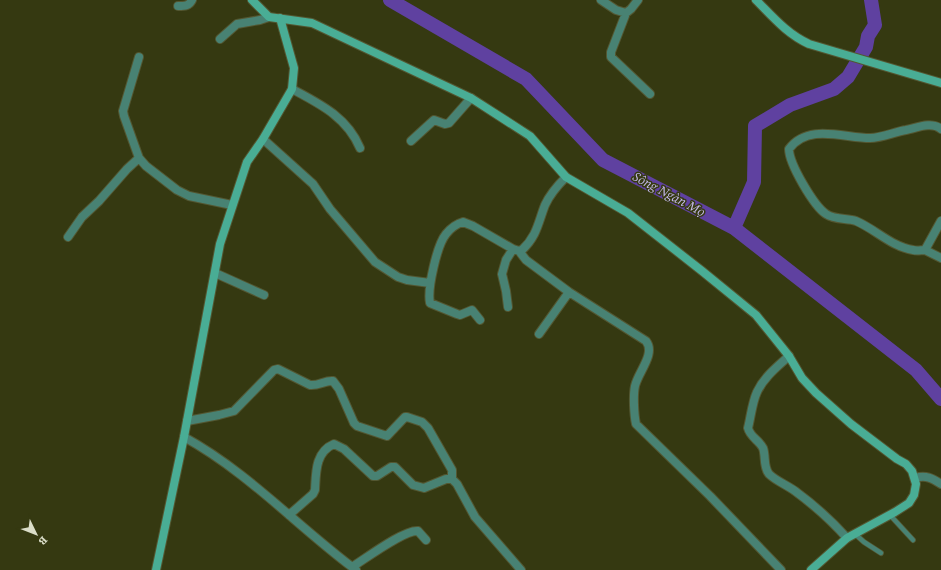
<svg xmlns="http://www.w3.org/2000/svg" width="941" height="570" viewBox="0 0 941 570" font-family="'Source Serif 4',serif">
<rect width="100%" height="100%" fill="#353911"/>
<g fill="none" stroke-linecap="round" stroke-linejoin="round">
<path stroke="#5f41a0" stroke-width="14" d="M390 0 526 79 603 160 734 228 916 370 941 399
M734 228 754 182 755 126 790 105 834 89 848 77 866 47 868 36 875 25 871 0"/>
<g stroke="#535732" stroke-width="6">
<path id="lane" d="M890 515 913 540
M855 534 864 542 881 553"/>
</g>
<g stroke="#535732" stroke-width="10">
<path id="street" d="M601 0 616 10 626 13 631 9 638 0
M178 6C185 6 189 6 192 0
M626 13 611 52V57L650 94
M220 39 237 24 260 20 269 17
M139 57 123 111 124 116 139 158 146 166 177 190 189 196 232 205
M292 89C320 104 347 117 360 148
M263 139 313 184 330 209 375 262 398 277 407 280 430 283
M411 141 434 120 445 124 449 123 471 98
M941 221 925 250 941 258
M68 237 82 217 99 201 127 169 139 158
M925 250C921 250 917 251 913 250 892 247 875 229 856 221 847 218 835 220 826 214 814 206 789 164 789 149 808 123 844 138 870 138 882 138 894 132 906 130 916 128 932 121 941 129
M519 251 526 260 569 292 646 341C656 354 638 372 635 386 633 395 634 415 636 424L710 496 781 570
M215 273 264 295
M508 307 506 291 502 274 506 260 513 249
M480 320 472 310 460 315 457 314 430 303C427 289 437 245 446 234 450 229 456 224 463 222L473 226 513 249 519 251 522 250C537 236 538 223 545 205 550 194 558 185 566 177
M539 334 569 292
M789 356C777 367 764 377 757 392 752 403 751 416 748 428 750 437 759 440 763 448 766 456 763 467 769 474 776 481 787 485 795 491 814 505 831 520 847 538
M187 421 219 415 234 411 274 370 278 369 310 385C319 386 325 380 333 381L339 389 354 423 357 426 387 436 405 417H407L422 422 428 428 452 470V479
M184 437C248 472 298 527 356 570
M915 478C926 475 932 478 941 484
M289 515 313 494 315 490C316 473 315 452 334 444L344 449 373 476H377L391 467H395L413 485 424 488 446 479H452L457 484 475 517 521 570
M352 567C365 559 405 529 418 531L426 540"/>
</g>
<g stroke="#535732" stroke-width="10">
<path id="secondary" d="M252 0 269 17 312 23 471 98 530 136 566 177 628 213 702 271 756 315 789 356 802 378 816 393 851 424 897 459 906 464 912 471 916 484 914 495 909 503 895 512 847 538 811 570
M756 0C773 17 787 34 809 44L941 83
M156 570 184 437 220 244 247 162 263 139 292 89 294 68 280 18"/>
</g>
<use href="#lane" stroke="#488273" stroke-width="4.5"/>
<use href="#street" stroke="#488273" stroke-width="8"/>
<use href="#secondary" stroke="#49ad95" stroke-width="8"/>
</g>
<g text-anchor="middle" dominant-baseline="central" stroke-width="3" stroke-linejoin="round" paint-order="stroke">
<g font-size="13" font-style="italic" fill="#c5baed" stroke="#353911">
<text transform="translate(669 194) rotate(28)">Sông Ngàn Mọ</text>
</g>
</g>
<g transform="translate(36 534) rotate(133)" stroke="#353911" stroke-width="3" paint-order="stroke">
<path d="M0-3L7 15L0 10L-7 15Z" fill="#daddc8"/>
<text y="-6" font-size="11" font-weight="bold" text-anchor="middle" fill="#daddc8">B</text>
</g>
</svg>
